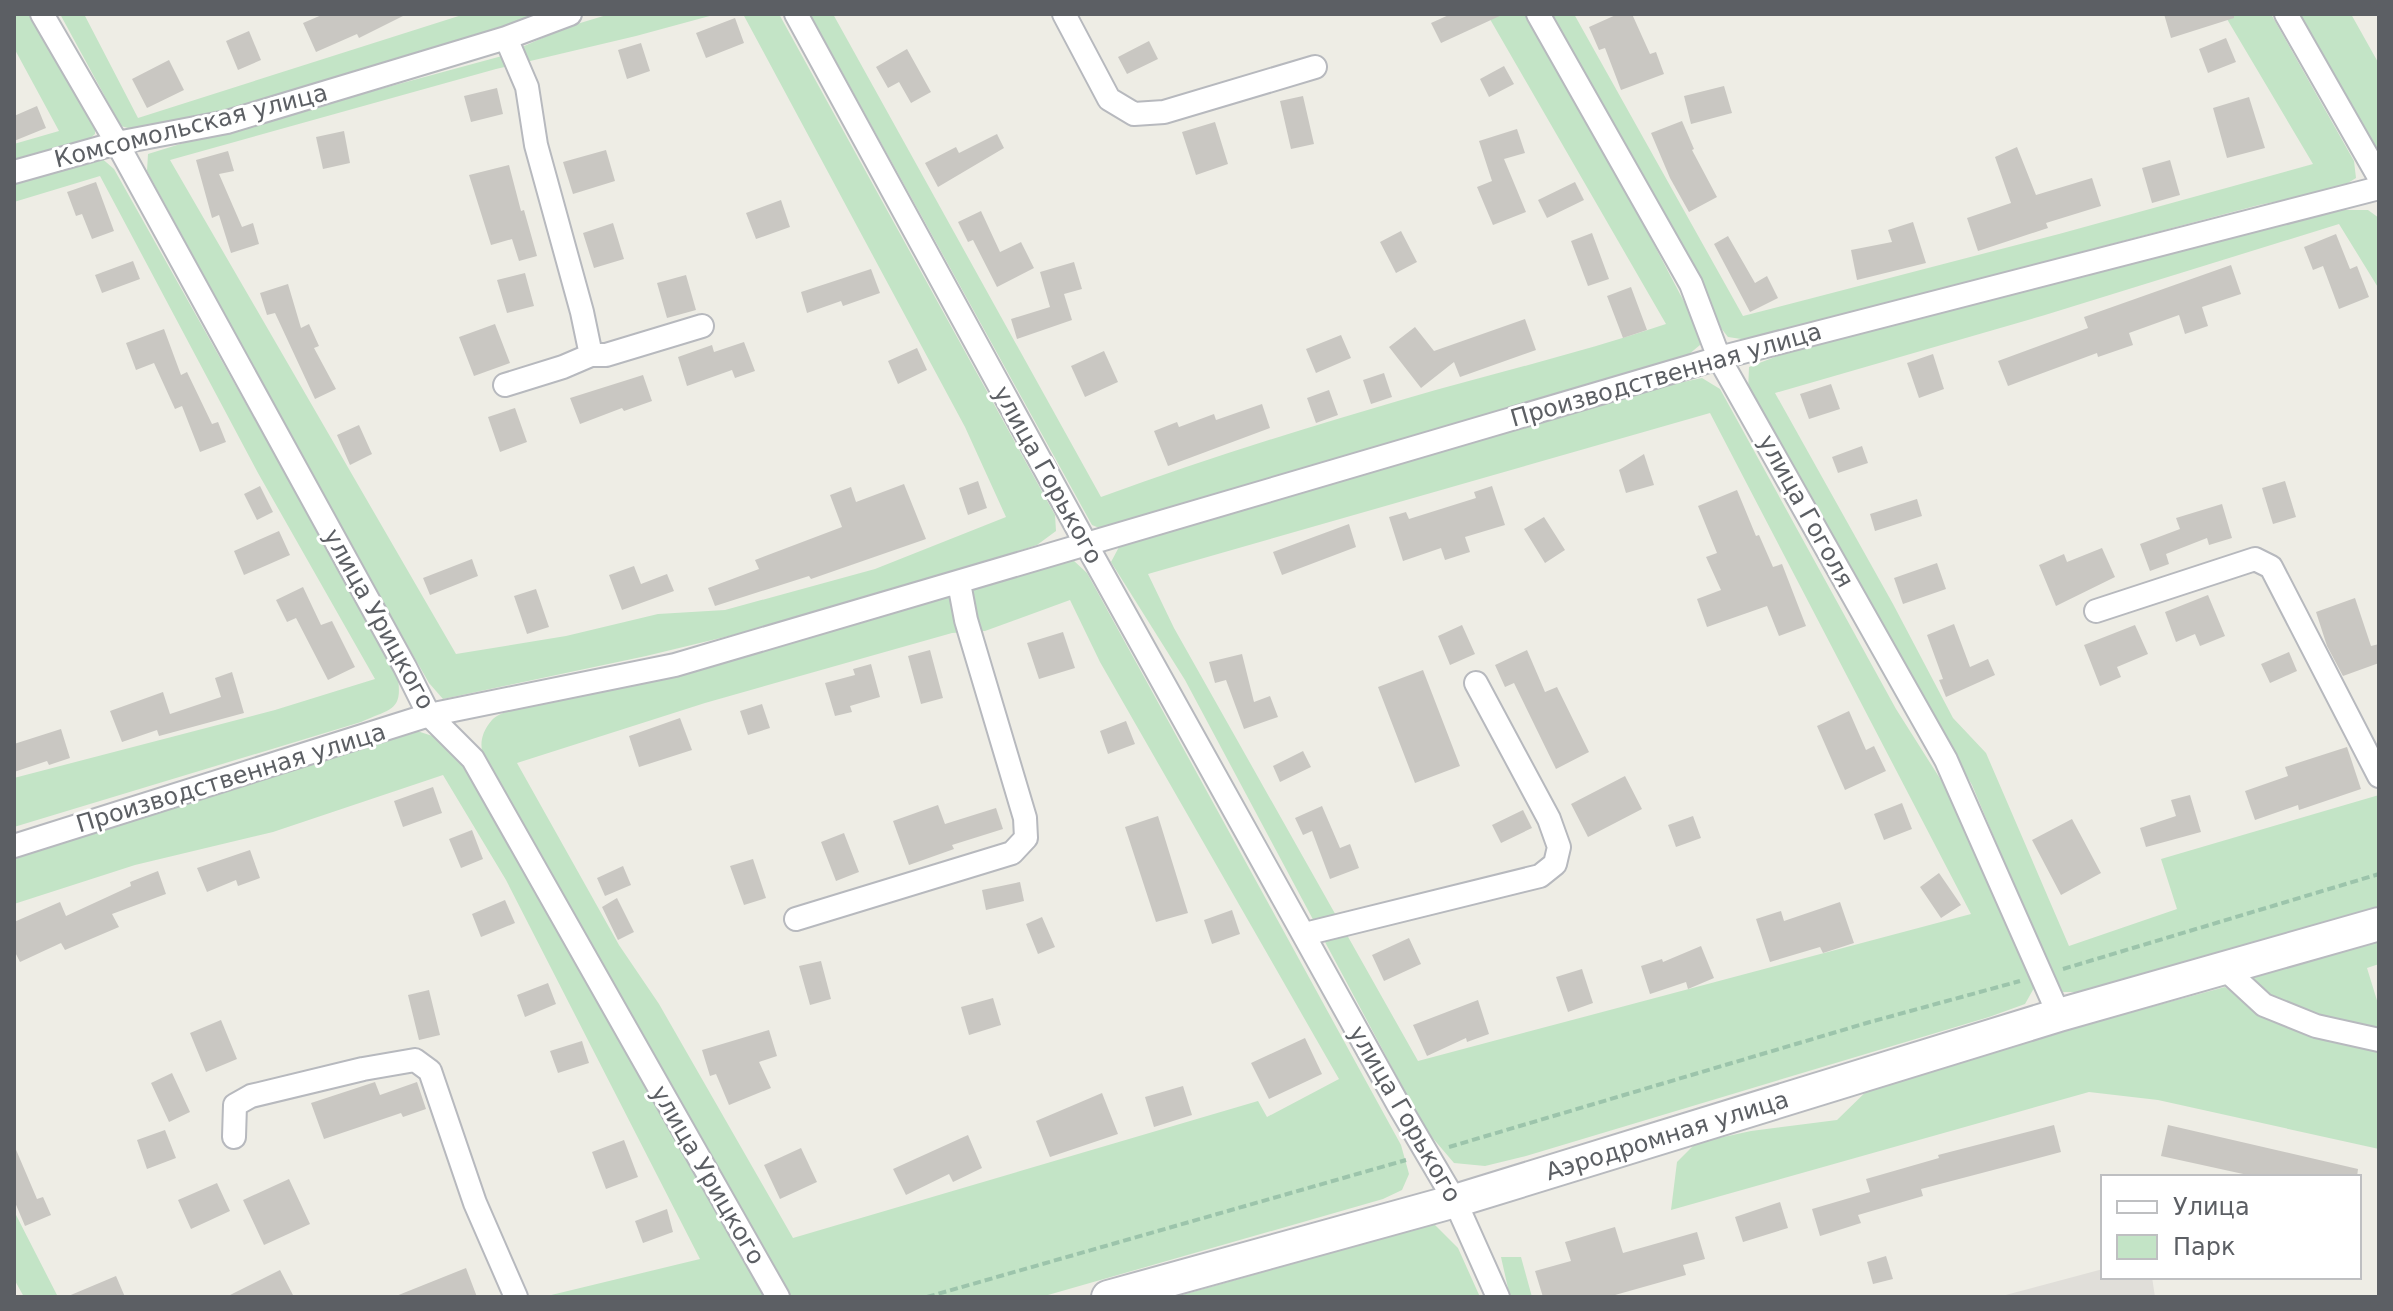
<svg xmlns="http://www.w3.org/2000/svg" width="2393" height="1311" viewBox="0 0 2393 1311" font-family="'DejaVu Sans',sans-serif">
<rect width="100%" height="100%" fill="#eeede5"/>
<path fill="#e0ded9" d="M2103 1269V1277H2152L2155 1297H1998Z"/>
<path fill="#c3e4c6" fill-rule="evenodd" d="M14 14H34L95 121V134L85 143 14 163V144L59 131 14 48Z
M60 14H84L138 118 465 14H546L213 120 138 131 121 126Z
M610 14H717L636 36 496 69 170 160 456 654 566 636 658 614 725 610 875 569 1006 517 965 427 743 14H779L1055 515 1056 531 1037 545 832 611 646 656 443 699 429 683 366 573 147 171 148 154 203 137 502 56 567 27Z
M810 14H833L1101 497C1202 460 1305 428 1408 398 1494 373 1581 353 1666 324L1487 14H1529L1560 66 1700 332V345L1682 360 1104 530 1092 525Z
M1548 14H1574L1743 316 2059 234 2313 164 2224 14H2271L2354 161 2356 178 2340 188 2259 205 1748 340 1728 337 1713 318Z
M2297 14H2351L2379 64V153L2349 106Z
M99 156 114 169 397 673C404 711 392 708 361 722L14 827V778L275 710 375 679 258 473 100 176 14 202V183Z
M2333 210H2368L2379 218V289L2339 224 2045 315 1775 393 1893 604 1953 718 1986 753 2069 946 2177 909 2161 859 2379 795V906L2086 992H2063L2045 958 1972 785 1748 392 1749 367 1780 355Z
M1702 378 1720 389 1896 709 1946 788 2020 947 2034 988 2025 1004 1989 1017 1526 1156 1485 1166 1454 1163 1425 1129 1185 680 1111 562 1119 547 1674 384ZM1710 413 1971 914 1418 1061 1174 628 1148 574Z
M1073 560 1087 573 1401 1145 1409 1174 1402 1190 1383 1199 1041 1297H787L630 1014 497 787C486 764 471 744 492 720 506 704 607 688 632 683 775 654 914 605 1054 563ZM1070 600 1100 662 1339 1079 1267 1117 1258 1101 793 1238 659 1004 619 945 517 763 705 703 952 633 985 631Z
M417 731 442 739 467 766 611 1025 766 1297H543L700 1259 506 880 443 775 273 832 135 865 14 904V856L291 767Z
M2379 938V964L2367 968 2379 1007V1034L2277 1004 2250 978Z
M2225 987 2248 1004 2295 1030 2379 1049V1149L2158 1100 2089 1092 1671 1210 1677 1162 1696 1143 1751 1131 1837 1120 1877 1081Z
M14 1211 58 1297H24L14 1279Z
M1434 1224 1458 1248 1480 1297H1175Z
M1501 1257H1521L1532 1297H1510Z"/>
<path fill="#c9c7c2" d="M324 14H407L359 38 357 34 316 52 303 23Z
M1451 14H1504L1441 43 1431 23Z
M1618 14H1632L1650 54 1656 52 1664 74 1621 90 1605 48 1599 50 1589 27Z
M2164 14H2234V18L2171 38Z
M735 18 744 43 706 58 696 33Z
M249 31 261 60 238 70 226 41Z
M2226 38 2236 62 2208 73 2199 49Z
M1149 41 1158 59 1127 74 1118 57Z
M641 43 650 71 627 79 618 50Z
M907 49 931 92 911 103 899 82 888 88 876 67Z
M169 60 184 90 147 108 132 79Z
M1504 66 1514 84 1489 97 1480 79Z
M1724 86 1732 113 1691 124 1684 96Z
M497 88 503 114 471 122 464 96Z
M1303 96 1314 144 1291 149 1280 101Z
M2249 97 2265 148 2227 158 2213 108Z
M37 106 46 128 14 141V116Z
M1682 121 1694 149 1692 150 1717 197 1689 212 1670 178 1651 133Z
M1215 122 1228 164 1196 175 1182 132Z
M1517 129 1525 153 1504 159 1526 212 1493 225 1477 187 1492 181 1479 141Z
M344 131 350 163 323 169 316 137Z
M997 134 1004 148 938 187 925 163 956 147 959 153Z
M2017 147 2036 195 2092 178 2101 206 2046 223 2048 228 1978 251 1967 218 2011 203 1995 157Z
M606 150 615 181 573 194 563 162Z
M228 151 234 171 219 174 242 227 253 223 259 244 231 253 219 215 212 218 196 160Z
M2170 160 2180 195 2152 203 2142 168Z
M509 165 521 211 524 210 537 256 519 261 512 239 491 245 469 175Z
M96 182 114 231 92 239 82 214 76 216 67 192Z
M1575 182 1584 200 1547 218 1538 200Z
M781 200 790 227 756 239 746 213Z
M981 211 1000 252 1021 242 1034 268 997 287 973 240 968 242 958 222Z
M1913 222 1926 263 1857 280 1851 250 1892 242 1888 230Z
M613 223 624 259 594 268 583 233Z
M1401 231 1417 262 1396 273 1380 242Z
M1592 233 1609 279 1588 286 1571 241Z
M2336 234 2350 269 2357 266 2369 297 2339 309 2323 266 2313 270 2304 247Z
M1728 236 1755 283 1767 276 1778 298 1750 312 1714 244Z
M133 261 140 279 102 293 95 275Z
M1074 262 1082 289 1064 294 1072 320 1017 339 1011 319 1050 307 1040 272Z
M2231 265 2241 294 2202 307 2208 326 2185 334 2179 315 2129 333 2133 345 2098 357 2097 353 2008 386 1998 361 2088 328 2084 317Z
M871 269 880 293 843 306 841 301 807 313 801 292Z
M525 273 534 306 507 313 497 280Z
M686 275 696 310 667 318 657 283Z
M288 284 301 328 309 324 319 346 314 348 336 389 315 399 275 313 267 315 260 293Z
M1631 287 1647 330 1623 338 1607 296Z
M1525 319 1536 350 1460 377 1454 362 1421 388 1389 347 1415 327 1434 351Z
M495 324 510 363 474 376 459 337Z
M164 329 181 375 187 372 212 424 218 422 226 442 200 452 182 406 175 409 154 363 136 370 126 343Z
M1341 335 1351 358 1316 373 1306 349Z
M744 342 755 371 735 378 732 370 687 386 678 357 712 345 714 352Z
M917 348 927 370 898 384 888 361Z
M1104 351 1118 382 1085 397 1071 366Z
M1933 354 1944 389 1919 398 1907 363Z
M1384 373 1392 397 1371 404 1363 380Z
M643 375 652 401 624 411 622 408 580 424 570 398Z
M1831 384 1840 409 1809 419 1800 394Z
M1329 390 1338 415 1316 423 1307 398Z
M1262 404 1270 428 1168 466 1154 431 1177 422 1179 427 1214 414 1216 420Z
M515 408 527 442 500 452 488 417Z
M359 425 372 454 350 465 337 435Z
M1862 446 1868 463 1838 473 1832 457Z
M1644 454 1654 485 1626 493 1619 470Z
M978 481 987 508 968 515 959 488Z
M2285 481 2296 517 2273 524 2262 488Z
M904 484 926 539 811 579 809 576 715 606 708 588 759 569 755 560 842 527 830 495 851 487 856 502Z
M260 486 273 512 257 520 244 494Z
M1492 486 1505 525 1465 537 1470 552 1445 560 1441 548 1403 561 1389 517 1406 512 1409 519 1476 498 1474 492Z
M1737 490 1756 536 1759 535 1773 567 1782 564 1806 626 1779 636 1767 606 1707 627 1697 599 1721 590 1706 557 1717 553 1698 506Z
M1917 499 1922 516 1875 531 1870 514Z
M2222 504 2232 538 2209 545 2207 538 2166 554 2169 564 2150 571 2140 544 2180 529 2176 518Z
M1544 517 1565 550 1545 563 1524 529Z
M1349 524 1356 547 1282 575 1273 552Z
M279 531 290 555 244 575 234 551Z
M2102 548 2115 577 2056 606 2039 565 2064 554 2067 562Z
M472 559 478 576 430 595 423 578Z
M1937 563 1946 589 1903 604 1894 578Z
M634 566 641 584 667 574 674 591 622 610 609 575Z
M303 587 321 625 332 621 355 667 328 680 296 618 287 622 276 600Z
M536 589 549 627 527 634 514 596Z
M2208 595 2225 636 2200 646 2195 634 2176 642 2165 612Z
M2355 598 2371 646 2379 644V663L2343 676 2327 646 2316 612Z
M1954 624 1970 667 1988 659 1995 675 1946 697 1939 680 1943 679 1927 635Z
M1462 625 1475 654 1450 665 1438 636Z
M2135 625 2148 654 2117 667 2121 677 2100 686 2084 645Z
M1063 632 1075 668 1039 679 1027 643Z
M930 650 943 698 921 704 908 656Z
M1527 650 1545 692 1557 687 1589 752 1556 769 1514 683 1505 687 1495 665Z
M2289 652 2297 671 2270 683 2261 664Z
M1242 654 1254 702 1270 696 1278 717 1244 729 1226 680 1215 683 1209 662Z
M871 664 880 697 850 706 852 712 835 716 825 683 855 675 853 669Z
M1423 670 1460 766 1415 783 1378 687Z
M232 672 244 713 159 736 157 730 122 742 110 711 163 692 170 714 221 697 215 678Z
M762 704 770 728 748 735 740 711Z
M1849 711 1866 750 1874 746 1886 771 1845 790 1817 726Z
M680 718 692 750 639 767 629 736Z
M1126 721 1135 744 1108 754 1100 731Z
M61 729 70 758 49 765 47 761 14 772V744Z
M2347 747 2361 789 2299 810 2298 805 2255 820 2245 791 2288 776 2285 767Z
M1303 751 1311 767 1280 782 1273 766Z
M1625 776 1642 809 1588 837 1571 804Z
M433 787 442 813 403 827 394 801Z
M2190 795 2201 832 2146 847 2140 828 2176 816 2171 800Z
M1902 803 1912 829 1884 840 1874 814Z
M938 805 945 824 996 808 1003 829 952 845 954 849 909 865 893 821Z
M1322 806 1340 848 1350 844 1359 868 1330 879 1312 831 1303 835 1295 818Z
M1523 810 1532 828 1501 843 1492 825Z
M1158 816 1188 913 1156 922 1125 827Z
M1693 816 1701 838 1676 847 1668 825Z
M2072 819 2101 873 2061 895 2032 840Z
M472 830 483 859 461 868 449 839Z
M844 833 859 872 836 881 821 842Z
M250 850 260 878 238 886 236 880 207 892 197 868Z
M753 859 766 898 744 905 730 866Z
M623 866 631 885 605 896 597 878Z
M158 871 166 894 112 914 119 927 65 950 61 943 20 962 14 950V922L60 902 66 916 131 886 130 882Z
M1939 873 1961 905 1941 918 1920 887Z
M1020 882 1024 901 986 910 982 890Z
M617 898 634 932 618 940 602 907Z
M505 900 515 923 481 937 472 914Z
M1840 902 1854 943 1823 953 1820 947 1770 962 1756 919 1781 911 1784 921Z
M1232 910 1240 934 1212 944 1204 920Z
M1042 917 1055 947 1038 954 1026 924Z
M1409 938 1421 964 1384 981 1372 955Z
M1701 946 1714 978 1688 989 1686 982 1650 994 1641 966 1662 959 1663 962Z
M821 961 831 999 810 1005 799 966Z
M1582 969 1593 1003 1568 1012 1556 977Z
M548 983 556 1004 525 1017 517 995Z
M429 990 440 1035 419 1040 408 995Z
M993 998 1001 1025 969 1035 961 1007Z
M1478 1000 1489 1034 1467 1042 1466 1038 1427 1056 1413 1025Z
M221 1020 237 1059 206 1072 190 1033Z
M769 1030 777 1056 759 1062 771 1088 729 1105 716 1074 710 1076 702 1050Z
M1305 1038 1322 1074 1269 1099 1251 1063Z
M582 1041 589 1063 558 1073 550 1051Z
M172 1073 190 1112 169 1122 151 1083Z
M375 1082 380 1095 417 1082 426 1109 403 1117 401 1113 324 1139 311 1103Z
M1183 1086 1192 1115 1154 1127 1145 1097Z
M1102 1093 1118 1134 1050 1157 1036 1121Z
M2054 1125 2061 1152 1921 1189 1923 1196 1858 1215 1861 1223 1820 1236 1812 1209 1870 1192 1866 1179 1939 1158 1938 1155Z
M2168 1125 2358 1169 2357 1177H2257L2161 1156Z
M165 1130 176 1158 147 1169 137 1140Z
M968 1135 982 1168 953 1182 949 1174 906 1195 893 1169Z
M624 1140 638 1177 606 1189 592 1152Z
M14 1145 37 1199 43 1197 51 1215 25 1226 14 1200Z
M801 1148 817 1182 780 1199 764 1165Z
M289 1179 310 1224 264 1245 243 1200Z
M217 1183 230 1211 191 1229 178 1200Z
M1780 1202 1788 1228 1743 1242 1735 1217Z
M667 1209 673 1232 643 1243 635 1221Z
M1615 1227 1623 1253 1697 1232 1705 1259 1683 1265 1686 1275 1608 1297H1543L1535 1271 1571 1261 1565 1242Z
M1886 1256 1893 1279 1873 1284 1867 1262Z
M466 1268 477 1297H396V1296Z
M280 1270 294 1297H226Z
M116 1276 125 1297H66Z"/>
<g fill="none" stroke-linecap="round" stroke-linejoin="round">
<g stroke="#b7b9be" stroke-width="26">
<path id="street" d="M42 14 117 143 405 667 429 715 473 759 778 1297
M796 14 1086 544 1399 1106 1455 1201 1498 1297
M1064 14 1109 99 1134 114 1164 112 1315 67
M1538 14 1691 284 1719 358 1946 760 2059 1015
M2286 14 2379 177
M506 38 527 87 536 145 582 312 591 355
M14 172 117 143 227 122 506 38 570 14
M505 385 563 367 591 355H606L702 326
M2096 611 2255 559 2271 567 2379 776
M14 846 429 715 675 665 1719 358 2379 188
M796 919 1012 853 1026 838 1025 818 966 620 959 583
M1305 934 1540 876 1555 864 1559 847 1549 819 1476 683
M2225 969 2264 1005 2316 1026 2379 1040
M234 1137 235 1105 251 1096 363 1069 415 1060 430 1071 475 1203 516 1297"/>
</g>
<g stroke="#b8babf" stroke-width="36">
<g id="secondary">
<path id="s1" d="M1108 1297 1455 1201 2059 1015 2379 924"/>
</g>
</g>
<path stroke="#9cc4ab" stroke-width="4" stroke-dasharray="8 4" stroke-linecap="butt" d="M2063 969 2379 874
M1449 1147 1870 1022 2020 981
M927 1297 1406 1160"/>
<use href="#street" stroke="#fff" stroke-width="22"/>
<use href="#secondary" stroke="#fff" stroke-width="32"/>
</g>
<g text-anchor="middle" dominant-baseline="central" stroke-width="6" stroke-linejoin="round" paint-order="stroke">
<g font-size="24" fill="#5c5f64" stroke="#fff">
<text transform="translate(191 126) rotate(-14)">Комсомольская улица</text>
<text transform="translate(1666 375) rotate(-16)">Производственная улица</text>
<text transform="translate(1048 475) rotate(61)">улица Горького</text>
<text transform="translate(1806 511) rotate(61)">улица Гоголя</text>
<text transform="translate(379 619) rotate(61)">улица Урицкого</text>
<text transform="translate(231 778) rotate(-17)">Производственная улица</text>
<text transform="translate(1405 1114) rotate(60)">улица Горького</text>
<text stroke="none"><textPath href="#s1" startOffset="582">Аэродромная улица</textPath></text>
<text transform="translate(708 1175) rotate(60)">улица Урицкого</text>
</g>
</g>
<rect width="2393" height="1311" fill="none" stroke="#5c5f64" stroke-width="32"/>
<rect x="2101" y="1175" width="260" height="104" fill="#ffffff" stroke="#bebfc1" stroke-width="2"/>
<rect x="2117" y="1201" width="40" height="12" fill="#ffffff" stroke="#bebfc1" stroke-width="2"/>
<text x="2173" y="1215" font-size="24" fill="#5c5f64">Улица</text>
<rect x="2117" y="1235" width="40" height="24" fill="#c3e4c6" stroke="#bebfc1" stroke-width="2"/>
<text x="2173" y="1255" font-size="24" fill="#5c5f64">Парк</text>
</svg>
